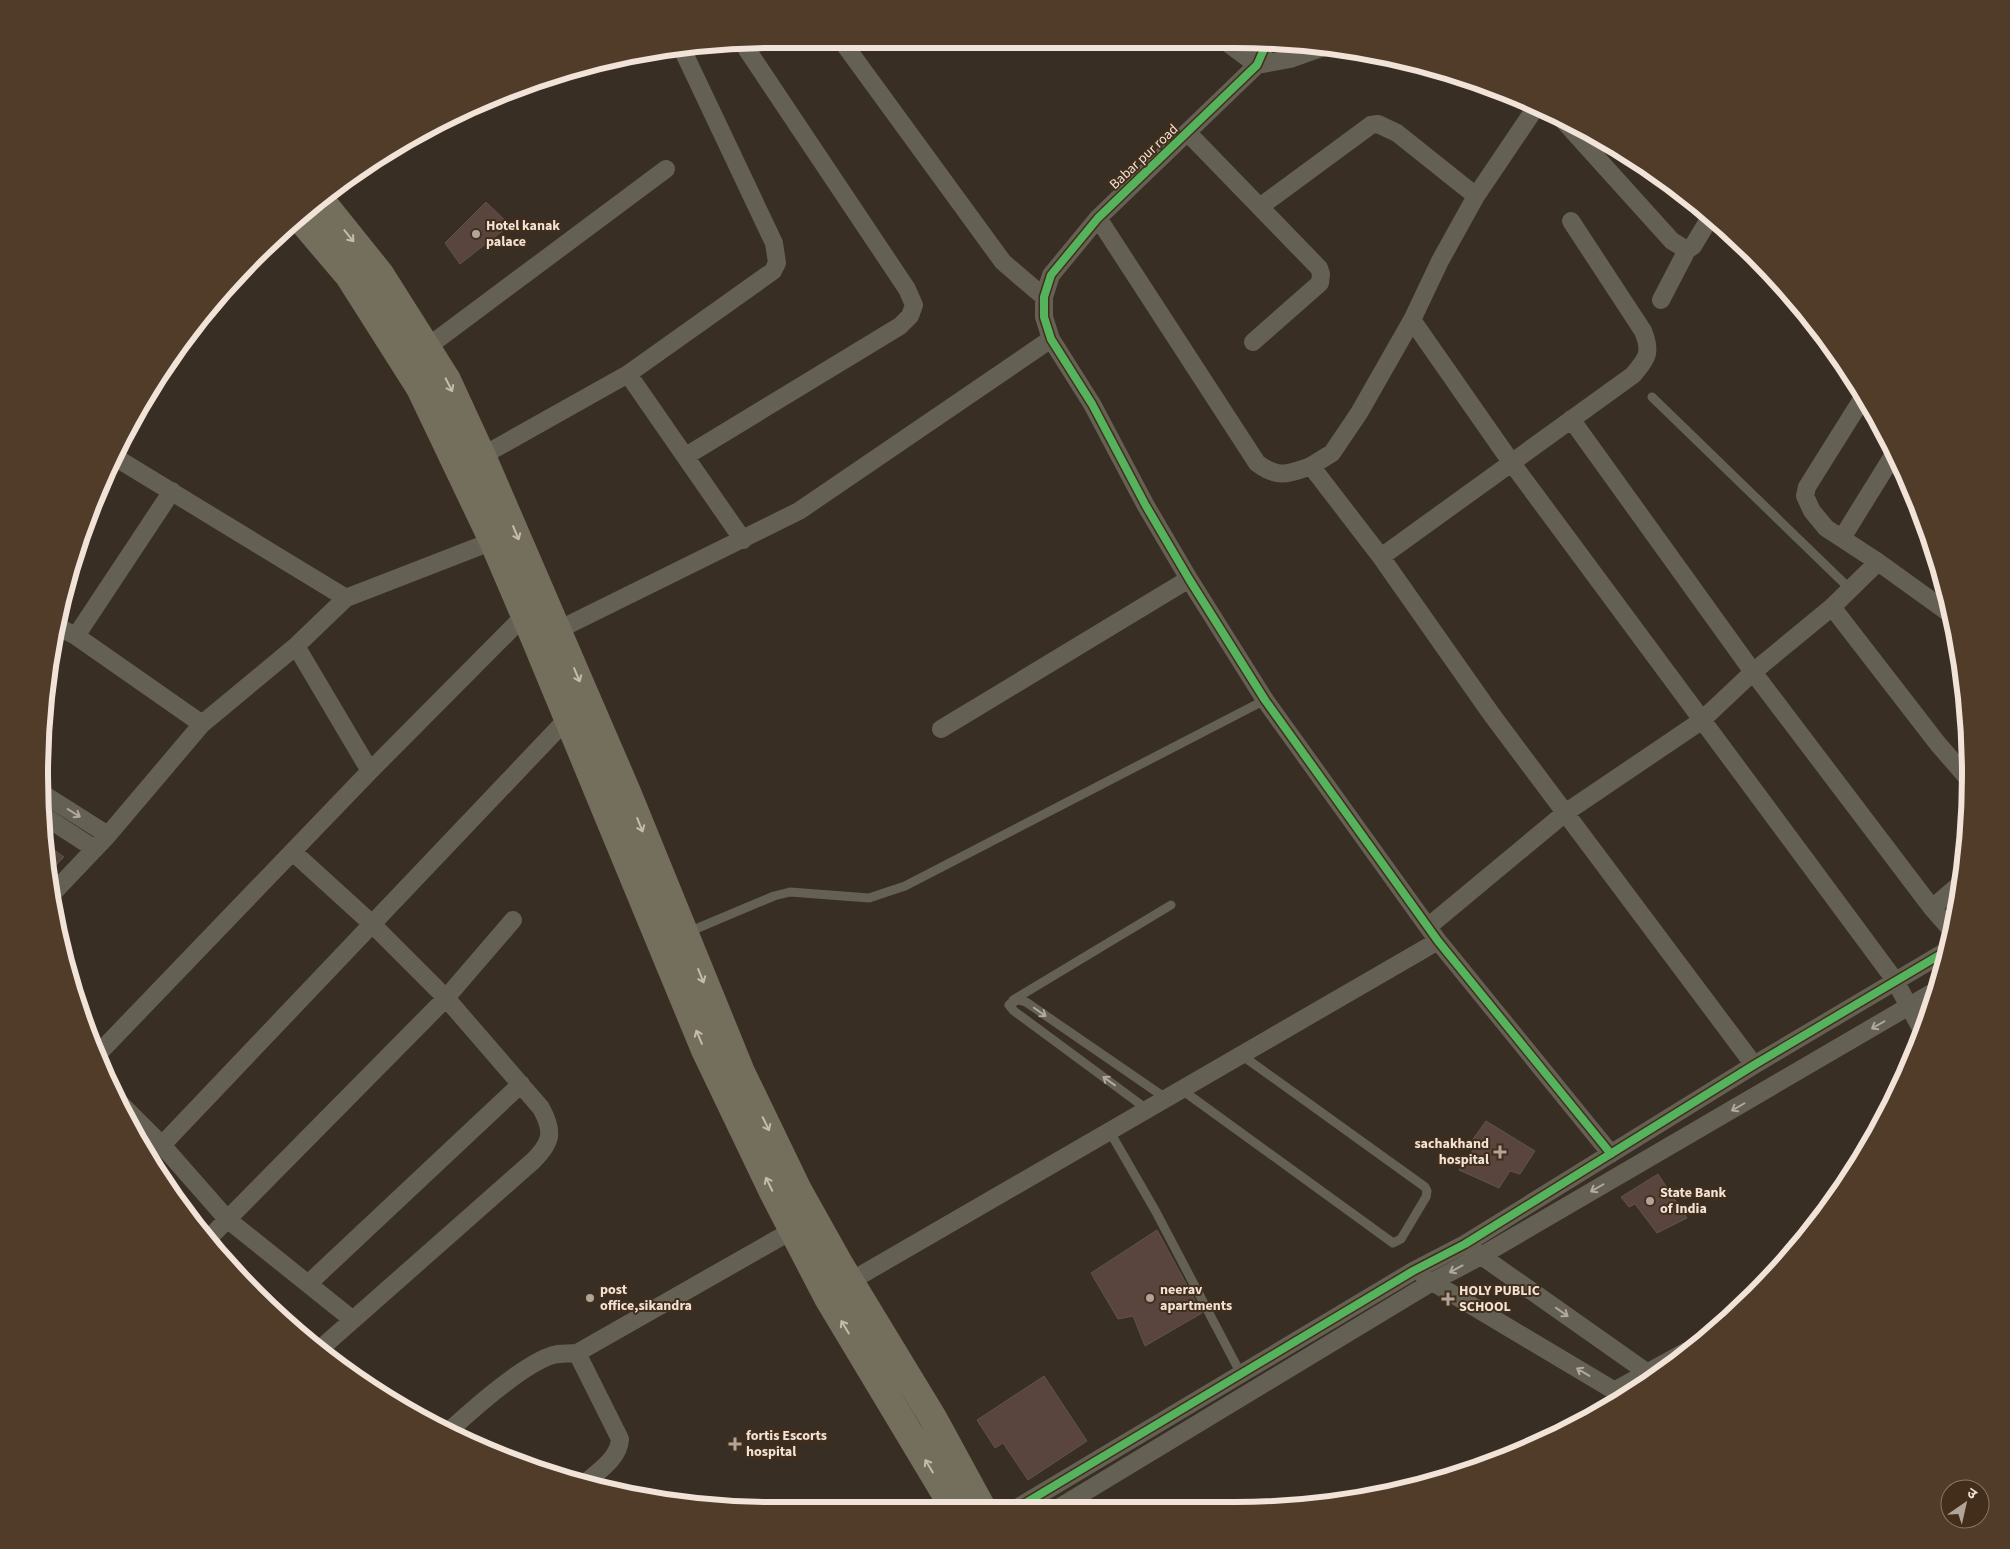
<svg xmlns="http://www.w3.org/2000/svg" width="2010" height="1549" viewBox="0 0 2010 1549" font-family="'Source Sans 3','Noto Sans Devanagari',sans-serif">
<rect width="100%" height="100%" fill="#392e23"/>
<path fill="#59453e" stroke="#5f534d" d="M486 202 510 225 460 264 445 243Z
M43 842 64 857 46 875 45 871Z
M1486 1121 1535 1151 1520 1174 1510 1171 1499 1188 1459 1170 1476 1146 1471 1142Z
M1658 1174 1687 1218 1657 1233 1635 1204 1629 1207 1621 1197Z
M1157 1230 1202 1313 1145 1346 1133 1316 1118 1319 1091 1273Z
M1044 1376 1087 1441 1028 1480 1003 1443 995 1448 977 1420Z"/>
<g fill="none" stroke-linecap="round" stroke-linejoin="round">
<path stroke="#646054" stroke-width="9" d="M1652 397 1850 589
M686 933 774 896 790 892 869 898 905 886 1265 700
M1013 1000 1171 905
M1182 1090 1393 1243 1401 1239 1426 1197 1427 1191 1425 1187 1240 1054
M1148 1110 1014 1011 1009 1005 1011 1003 1018 1000 1026 1002 1167 1099
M1110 1132 1156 1212 1241 1374"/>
<path stroke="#646054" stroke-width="18" d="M1268 40 1257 65 1098 218 1051 275 1044 297V317L1051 339 1092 404 1146 506 1189 579 1265 700 1438 941 1611 1154
M1225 41 1257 65 1290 59 1327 46
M844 44 1003 262 1044 297
M1561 118 1672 241 1687 250 1693 246 1711 216
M1188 133 1319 268 1321 274 1320 283 1253 342
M1261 206 1371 125 1378 124 1397 133 1476 196
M1098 218 1257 463C1278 479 1288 474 1311 466L1381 557 1492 715 1754 1065
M1661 300 1687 250
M1412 320 1511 462 1894 979 1923 1032
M426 348 666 169
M628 374 773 271 777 263 774 243 684 53 683 45
M1864 396 1807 487 1805 496 1812 511 1826 528 1878 562 1953 616
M1571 419 1753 672 1932 908 1953 932
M113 456 346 598
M482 456 628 374 743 540
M686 456 900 326 910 316 914 305 907 289 744 45
M1311 466 1332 453 1359 413 1412 320 1440 261 1476 196 1536 107
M1842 538 1894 454
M1381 557 1633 375C1647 358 1652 353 1643 331L1571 221
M1832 607 1938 744 1971 782
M56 626 76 636 202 724
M558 630 799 511 1051 339
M76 636 172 491
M296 646 370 771
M941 729 1189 579
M40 792 108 835
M41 814 95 849
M293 852 371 923 446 998 541 1108C554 1132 552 1142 533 1161L320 1349
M50 896 108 835 202 724 296 646 346 598 493 541
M1932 908 1960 884
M1429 926 1565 813 1701 721 1753 672 1832 607 1878 562
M95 1057 370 771 525 615
M119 1102 162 1145 227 1219 353 1320
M162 1145 568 718
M208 1239 446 998 513 920
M1473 1250 1655 1378
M1424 1277 1625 1397
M849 1282C1046 1169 1241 1053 1438 941
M308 1284 521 1084
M577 1353 620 1439C619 1459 597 1472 583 1485
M1614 1391 1687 1351
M449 1431C473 1409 523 1364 553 1355 560 1353 569 1354 577 1353L793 1230
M1060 1507 1432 1282 1481 1256 1935 991
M1017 1508 1413 1271 1465 1244 1754 1065 1948 950"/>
<path stroke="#746e5d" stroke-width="28" d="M319 198 380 274 447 380 482 456 627 792 741 1072 798 1190 840 1265 933 1418 982 1508
M298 216 349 276 420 388 493 541 535 639 705 1050 773 1192 828 1298 954 1508"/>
<g stroke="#422e1a" stroke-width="11">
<path id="cycleway" d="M1268 40 1257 65 1098 218 1051 275 1044 297V317L1051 339 1092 404 1146 506 1189 579 1265 700 1438 941 1611 1154
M1017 1508 1413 1271 1465 1244 1754 1065 1948 950"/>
</g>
<use href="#cycleway" stroke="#56b35d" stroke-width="8"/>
</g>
<defs><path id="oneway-shaft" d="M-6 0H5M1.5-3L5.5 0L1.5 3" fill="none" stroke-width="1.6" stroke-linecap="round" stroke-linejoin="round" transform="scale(1.25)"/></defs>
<g stroke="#c5baac">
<use href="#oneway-shaft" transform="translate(349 236) rotate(51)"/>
<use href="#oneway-shaft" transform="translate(449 385) rotate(63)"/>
<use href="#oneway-shaft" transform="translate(516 533) rotate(67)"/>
<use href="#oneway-shaft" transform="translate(577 675) rotate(67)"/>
<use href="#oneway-shaft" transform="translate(640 825) rotate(68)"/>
<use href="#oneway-shaft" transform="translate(701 976) rotate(68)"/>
<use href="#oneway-shaft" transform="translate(699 1037) rotate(-113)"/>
<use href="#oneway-shaft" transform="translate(766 1124) rotate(64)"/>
<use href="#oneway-shaft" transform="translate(769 1184) rotate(-116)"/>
<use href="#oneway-shaft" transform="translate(845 1327) rotate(-121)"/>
<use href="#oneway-shaft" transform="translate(929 1466) rotate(-121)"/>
</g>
<g stroke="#b2a89c">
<use href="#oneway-shaft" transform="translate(74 813) rotate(32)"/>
<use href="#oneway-shaft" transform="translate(1040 1012) rotate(35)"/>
<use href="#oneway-shaft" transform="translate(1878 1025) rotate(150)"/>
<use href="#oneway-shaft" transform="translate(1109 1081) rotate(-144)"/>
<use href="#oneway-shaft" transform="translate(1738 1107) rotate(150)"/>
<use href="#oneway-shaft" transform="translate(1597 1188) rotate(150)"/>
<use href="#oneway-shaft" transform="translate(1456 1269) rotate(152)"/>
<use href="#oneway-shaft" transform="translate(1562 1312) rotate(35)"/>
<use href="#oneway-shaft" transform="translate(1583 1372) rotate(-149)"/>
</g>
<g fill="#b1a498" stroke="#422e1a" stroke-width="2">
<circle cx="476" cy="234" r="5"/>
<path d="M1497.5 1144.5h5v5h5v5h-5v5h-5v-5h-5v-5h5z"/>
<circle cx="1650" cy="1201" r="5"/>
<circle cx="590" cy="1298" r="5"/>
<circle cx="1150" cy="1298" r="5"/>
<path d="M1445.5 1291.5h5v5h5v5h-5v5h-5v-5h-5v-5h5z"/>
<path d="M732.5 1436.5h5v5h5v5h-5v5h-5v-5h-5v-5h5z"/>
</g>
<g text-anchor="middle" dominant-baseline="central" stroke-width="4" stroke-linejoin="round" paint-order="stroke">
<g font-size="14" fill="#f1e3d7" stroke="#422e1a">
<text transform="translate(1144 157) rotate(-43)">Babar pur road</text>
</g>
<g font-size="14" font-weight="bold" fill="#f1e3d7" stroke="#422e1a" text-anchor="start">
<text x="486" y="226">Hotel kanak<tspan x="486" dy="16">palace</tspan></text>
<text x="1489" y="1144" text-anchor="end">sachakhand<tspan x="1489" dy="16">hospital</tspan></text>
<text x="1660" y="1193">State Bank<tspan x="1660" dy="16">of India</tspan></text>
<text x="600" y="1290">post<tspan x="600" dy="16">office,sikandra</tspan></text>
<text x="1160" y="1290">neerav<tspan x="1160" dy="16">apartments</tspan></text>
<text x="1459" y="1291">HOLY PUBLIC<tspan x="1459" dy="16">SCHOOL</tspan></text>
<text x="746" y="1436">fortis Escorts<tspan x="746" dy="16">hospital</tspan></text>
</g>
</g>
<path d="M0 0H2010V1549H0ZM775 48H1235A727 727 0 0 1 1962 775V775A727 727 0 0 1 1235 1502H775A727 727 0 0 1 48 775V775A727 727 0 0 1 775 48Z" fill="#503c29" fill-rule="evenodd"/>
<path fill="none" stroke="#f1e3d7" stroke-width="6" d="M775 48H1235A727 727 0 0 1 1962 775V775A727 727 0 0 1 1235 1502H775A727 727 0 0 1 48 775V775A727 727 0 0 1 775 48Z"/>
<g transform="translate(1965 1504) rotate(34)"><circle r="24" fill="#422e1a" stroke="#887666"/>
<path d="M0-4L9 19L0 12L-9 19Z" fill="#b1a498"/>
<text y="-8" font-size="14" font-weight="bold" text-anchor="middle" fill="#f1e3d7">उ</text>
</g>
</svg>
